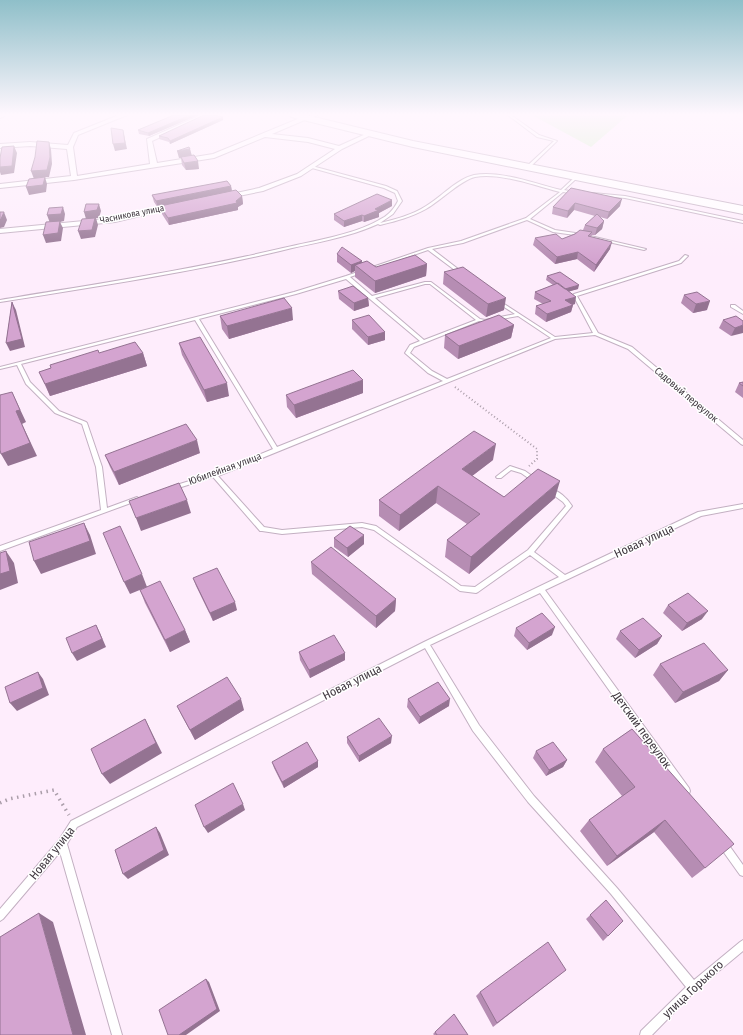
<svg xmlns="http://www.w3.org/2000/svg" width="743" height="1035" viewBox="0 0 743 1035" font-family="'Fira Sans Condensed',sans-serif">
<rect width="100%" height="100%" fill="#feedfc"/>
<path fill="#d2f0c6" d="M532 115H628L591 147Z"/>
<g fill="none" stroke-linecap="round" stroke-linejoin="round">
<g stroke="#c3b0c2" stroke-width="2">
<path id="service" d="M314 115H318L305 119 304 118Z
M508 115H511L539 135 557 141 529 168 526 167 554 141 537 137Z
M312 166 386 186 397 191 402 201 393 214 380 223C396 219 412 215 426 206 441 197 457 179 474 175 500 170 536 184 561 190L576 176 578 177 577 178 564 190 575 192V194L563 192 530 219 555 230 582 234 646 249 644 250 582 236 553 232 527 220 463 243 432 249 462 272V274H460L428 250 350 277 372 296 425 282H431L480 319 485 320 515 314 496 302V300H498L555 337 593 333 573 295 574 294 679 261 685 255 688 256 681 263 577 296 598 333 632 347 743 440V445L741 444 628 349 595 335 555 339 218 476 264 527 282 530 362 523 376 526 461 586 475 587 528 550 566 506 563 502 548 491 547 490 548 489C557 488 568 499 572 506L534 552 565 575 698 512 743 504V508L701 516 545 590 689 788 690 791 689 794 686 795 683 794 540 593 430 645 479 725 534 796 617 888 694 980 740 942 743 940V951L696 990 652 1035H640L641 1031 686 987 611 894 528 802 473 731 425 648 77 827 67 844 122 1035H112L60 852 3 919 0 921V909L59 840 71 821 424 642 559 577 530 555 478 592 476 593 460 591 374 530 362 527 282 534 262 531H260L213 477 172 490 170 489 169 488 170 487 212 474 273 449 195 320 21 364 30 382 59 411 86 422 87 423 102 467 107 508 137 497 140 499 139 500 0 551V546L101 510 96 467 82 424 55 413 26 384 17 365 0 369V367L294 292 346 276 428 248 461 241 526 218 560 192C536 186 499 172 475 177 461 180 440 201 426 209 412 217 396 221 380 225L378 224C348 238 312 243 280 251 187 273 94 287 0 302V300C95 284 190 270 283 248 313 241 353 235 379 220 388 216 394 209 398 201L395 193 384 188 312 168ZM346 279 420 341 410 345 405 353 428 373 443 381 277 447 199 319 296 294ZM425 284H430L476 320 424 340 375 298ZM518 316 551 338 447 379 432 371 410 353 414 347 479 321 485 322Z
M593 193 625 196 743 221V223L625 198 592 195 591 194Z
M731 305H735L743 311V314L731 307Z
M510 466 525 471 539 481 538 482H534L521 473 511 470 501 478H497L496 477 497 476Z
M723 840 726 841 743 865V876L740 875 720 847 719 844 720 841Z"/>
</g>
<g stroke="#c3b0c2" stroke-width="2">
<path id="minor" d="M0 115H6L0 118Z
M119 115H127L78 135 73 147 77 176 150 164 147 139 201 115H208L152 141 157 163 213 154 305 116 307 119 272 134 308 138 339 146 368 133 373 134 342 149 301 176 263 191 224 199 221 197 222 196 259 188 297 174 335 149 308 142 265 137 214 158 74 180 0 188V184L71 176 67 149 30 146 0 148V144L30 142 68 145 74 133Z
M176 204 178 205V207L115 222 0 233V229L115 218Z"/>
</g>
<g stroke="#c3b0c2" stroke-width="2">
<path id="trunk" d="M289 115H306L413 141 743 206V214L413 147 291 117Z"/>
</g>
<path stroke="#ab9eaa" stroke-width="2" stroke-dasharray="1 2.5" stroke-linecap="butt" d="M455 387 537 449V459L529 466"/>
<path stroke="#ab9eaa" stroke-width="3.5" stroke-dasharray="1.5 4.5" stroke-linecap="butt" d="M0 803 9 799 54 790 69 815"/>
<use href="#service" fill="#fff" fill-rule="evenodd"/>
<use href="#minor" fill="#fff" fill-rule="evenodd"/>
<use href="#trunk" fill="#fff" fill-rule="evenodd"/>
</g>
<path fill="#b68db3" d="M174 115H198L149 136 139 134 138 130Z
M223 117V120L170 144 169 142 159 139V136Z
M190 149 191 156 199 169 186 170 182 165 181 158H179Z
M231 186 232 191 242 196 243 204 238 207V210L169 225 162 214 160 207 158 208 154 202 152 195Z
M571 188 620 206 607 219 600 217 604 221 602 229 595 235H592L591 237 610 249 594 272 577 259 555 264 533 245 535 238 562 239 583 230 585 225 595 216 574 210 567 218 552 214 553 207Z
M392 206 379 213V217L364 222 362 221 344 227 334 220V214Z
M337 254 362 261V263L376 267 427 264 426 276 375 293 355 277V271L351 273 337 262Z
M444 272 504 310 486 317 443 284Z
M547 276 578 289 569 291 575 304 572 305H573L571 312 546 322 535 314 536 306 543 304 534 299 535 292 553 285 546 280Z
M338 291 368 298 369 306 354 311 339 299Z
M684 295 707 310 693 313 681 303Z
M220 316 293 320 229 339 222 329Z
M352 320 385 332V340L368 345 352 329Z
M723 320 743 321 731 336 719 328Z
M514 325 511 338 458 359 444 348 445 335Z
M179 343 229 396 207 402 182 355Z
M99 353H143L147 366 50 396 39 372Z
M743 382V398L735 392 739 383Z
M363 393 296 418 287 407 286 395Z
M200 453 119 485 110 467 105 455Z
M493 460 472 476 504 497 555 498 469 574 445 557 447 540 467 524 436 503 399 531 379 516V500Z
M334 538 364 544 348 557 334 547Z
M311 562 396 599 395 611 376 628 312 574Z
M193 578 237 610 213 621 196 586Z
M140 590 185 630 190 642 170 652 145 603Z
M668 605 702 619 682 631 663 613Z
M516 628 552 635 527 650 514 636Z
M620 631 662 636 657 644 635 658 616 639Z
M299 652 345 653V660L310 678 300 660Z
M660 664 728 670 719 681 675 703 653 675Z
M408 699 449 706 419 724 407 707Z
M177 706 244 710 195 740 182 716Z
M632 729 705 868 692 878 654 832 607 866 580 831 589 820 622 796 595 762 603 749Z
M347 737 391 743 359 762 347 743Z
M536 751 567 760 563 767 546 776 533 758Z
M318 761V767L284 788 274 768 272 762Z
M606 900 608 936 603 941 586 919Z
M566 970 493 1027 476 996 480 992Z
M435 1032 468 1035H434L433 1034Z"/>
<path fill="#947392" d="M190 115H198L149 136 148 133Z
M223 117V120L170 144V141Z
M123 130 127 149 115 151 113 144Z
M49 142 51 149 52 164 49 177H45L47 184 46 192 29 195 26 187 34 179 31 171Z
M14 146 17 153 14 173 1 175 0 172V167Z
M190 149 192 156 179 158 177 151Z
M198 161 199 169 186 170 184 163Z
M231 186 232 192 158 208 156 201Z
M242 196 243 204 238 207V210L169 225 168 218 236 201Z
M622 199 620 206 607 219 609 212Z
M392 200V206L379 213V217L364 222V216L375 209Z
M575 203 574 210 567 218 568 211Z
M99 204 101 211 99 218H96L98 225 95 237 81 239 78 231 86 219 84 212Z
M63 207 65 214 64 221 60 222 63 228 61 241 46 243 43 235 50 223 47 215Z
M4 212 7 220 4 227 0 228V220Z
M362 215V221L344 227V221Z
M604 221 602 229 595 235 597 228Z
M612 242 610 249 594 272 596 265Z
M578 252 577 259 555 264 557 257Z
M362 261V269L355 265V271L351 273V265Z
M427 264 426 276 375 293V281Z
M579 285 578 289 564 293 565 289Z
M576 297 575 304 564 307 565 300Z
M368 298 369 306 354 311V303Z
M506 298 504 310 486 317 488 304Z
M710 301 707 310 693 313 696 304Z
M12 302 16 310 25 347 10 351 6 343Z
M573 305 571 312 546 322 547 314Z
M292 308 293 320 229 339 227 326Z
M514 325 511 338 458 359 459 346Z
M743 325V333L731 336 735 328Z
M385 332V340L368 345V337Z
M143 353 147 366 50 396 45 384Z
M363 380V393L296 418 294 405Z
M227 383 229 396 207 402 204 390Z
M12 392 26 422 22 424 37 456 8 466 1 454Z
M197 440 200 453 119 485 114 472Z
M496 444 493 460 459 486 462 469Z
M560 481 555 498 469 574 471 557Z
M438 486 436 503 399 531 400 515Z
M187 500 191 513 141 531 136 518Z
M84 523 90 535 96 554 41 574 34 561Z
M364 535V544L348 557 347 548Z
M6 551 14 563 18 583 0 590V574Z
M142 574 147 587 130 594 124 582Z
M396 599 395 611 376 628V616Z
M235 602 237 610 213 621 210 613Z
M708 611 702 619 682 631 687 623Z
M96 625 100 633 106 647 77 661 72 653Z
M555 627 552 635 527 650 529 643Z
M185 630 190 642 170 652 165 640Z
M662 636 657 644 635 658 639 650Z
M345 653V660L310 678 309 670Z
M728 670 719 681 675 703 683 692Z
M38 672 43 679 49 695 17 711 10 703Z
M241 699 244 710 195 740 190 730Z
M450 699 449 706 419 724 420 717Z
M145 719 162 753 110 784 102 774Z
M392 736 391 743 359 762V756Z
M567 760 563 767 546 776 549 770Z
M318 761V767L284 788 282 782Z
M243 804 245 810 208 833 204 827Z
M665 820 654 832 607 866 617 856Z
M156 827 160 833 169 855 128 879 123 874Z
M39 913 53 922 86 1035H73Z
M206 979 209 982 220 1011 186 1035H179Z"/>
<path fill="#d4a4d0" stroke="#947392" d="M174 115H190L148 133 138 130Z
M204 115H214L223 117 170 141 168 138 159 136Z
M111 128 123 130 125 143 113 144Z
M37 141 49 142 50 157 47 170 31 171 35 157Z
M14 146 12 166 0 167V158L2 147Z
M189 147 190 149 177 151Z
M194 155 198 161 184 163 181 157Z
M45 177 43 185 26 187 29 179Z
M227 181 231 186 156 201 152 195Z
M571 188 622 199 609 212 575 203 568 211 553 207Z
M236 190 242 196 236 201 237 203 168 218 160 206Z
M377 194 392 200 375 209 379 210 364 216 362 215 344 221 334 214Z
M86 204H99L97 210 84 212Z
M63 207 61 214 47 215 49 208Z
M0 212H4L1 219 0 220Z
M597 214 604 221 597 228 585 225Z
M95 218 92 230 78 231 82 219Z
M60 221 58 233 43 235 46 222Z
M580 230 592 232 588 236 612 242 596 265 578 252 557 257 535 238 556 234 562 239 575 234Z
M342 247 362 261 351 265 337 254Z
M415 255 427 264 375 281 355 265 367 261 376 267Z
M463 267 506 298 488 304 444 272Z
M560 272 579 285 565 289 547 276Z
M558 283 576 297 565 300 573 305 547 314 536 306 551 301 535 292Z
M353 286 368 298 354 303 338 291Z
M697 292 710 301 696 304 684 295Z
M284 298 292 308 227 326 220 316Z
M12 302 22 339 6 343Z
M369 315 385 332 368 337 352 320Z
M499 315 514 325 459 346 445 335Z
M736 316 743 321V325L735 328 723 320Z
M200 337 227 383 204 390 179 343Z
M135 342 143 353 45 384 39 372 51 368 50 365 98 350 99 353Z
M353 370 363 380 294 405 286 395Z
M743 382V386L739 383Z
M12 392 20 410 16 411 30 443 1 454 0 450V395Z
M186 424 197 440 114 472 105 455Z
M474 431 496 444 462 469 504 497 538 469 560 481 471 557 447 540 480 514 438 486 400 515 379 500Z
M179 483 187 500 136 518 129 501Z
M84 523 90 541 34 561 29 542Z
M120 526 142 574 124 582 103 533Z
M350 526 364 535 347 548 334 538Z
M331 547 396 599 376 616 311 562Z
M6 551 10 571 0 574V553Z
M217 568 235 602 210 613 193 578Z
M160 581 185 630 165 640 140 590Z
M688 593 708 611 687 623 668 605Z
M542 613 555 627 529 643 516 628Z
M643 618 662 636 639 650 620 631Z
M96 625 102 639 72 653 66 638Z
M334 635 345 653 309 670 299 652Z
M704 643 728 670 683 692 660 664Z
M38 672 43 688 10 703 5 687Z
M227 677 241 699 190 730 177 706Z
M438 682 450 699 420 717 408 699Z
M379 718 392 736 359 756 347 737Z
M145 719 156 743 102 774 91 749Z
M632 729 734 844 705 868 665 820 617 856 589 820 635 787 603 749Z
M307 742 318 761 282 782 272 762Z
M553 742 567 760 549 770 536 751Z
M233 783 243 804 204 827 195 805Z
M156 827 164 850 123 874 115 850Z
M606 900 623 921 608 936 590 915Z
M39 913 73 1035H0V937Z
M548 942 566 970 497 1023 480 992Z
M206 979 217 1009 179 1035H168L159 1010Z
M454 1014 468 1035H437L435 1032Z"/>
<linearGradient id="sky" x2="0" y2="1"><stop stop-color="#8fbfc9"/><stop offset="0.44" stop-color="#fff7fe"/><stop offset="1" stop-color="#fff7fe" stop-opacity="0"/></linearGradient>
<rect width="743" height="260" fill="url(#sky)"/>
<g text-anchor="middle" dominant-baseline="central" stroke-width="3" stroke-linejoin="round" paint-order="stroke">
<g font-size="9" fill="#403840" stroke="#fff">
<text transform="translate(132 214) rotate(-11)">Часникова улица</text>
</g>
<g font-size="10" fill="#403840" stroke="#fff">
<text transform="translate(686 395) rotate(40)">Садовый переулок</text>
<text transform="translate(225 469) rotate(-20)">Юбилейная улица</text>
</g>
<g font-size="12" fill="#403840" stroke="#fff">
<text transform="translate(644 541) rotate(-25)">Новая улица</text>
<text transform="translate(352 682) rotate(-27)">Новая улица</text>
<text transform="translate(642 730) rotate(54)">Детский переулок</text>
<text transform="translate(52 853) rotate(-51)">Новая улица</text>
<text transform="translate(693 989) rotate(-43)">улица Горького</text>
</g>
</g>
</svg>
